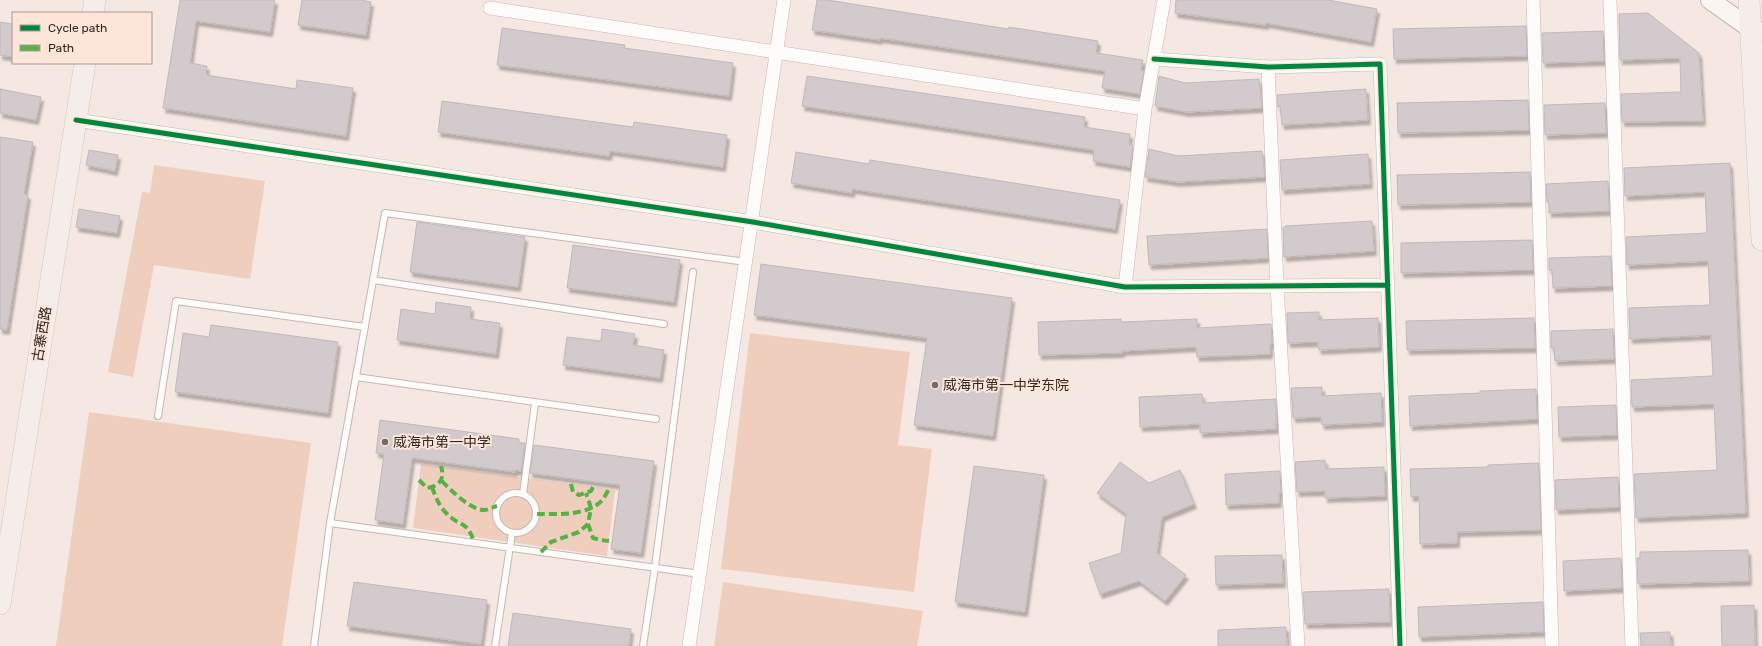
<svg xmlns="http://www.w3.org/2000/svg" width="1762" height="646" viewBox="0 0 1762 646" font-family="Rubik,'Noto Sans SC',sans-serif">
<defs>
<filter id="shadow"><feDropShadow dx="2.5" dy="4.5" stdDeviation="1" flood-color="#0004"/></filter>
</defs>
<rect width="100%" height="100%" fill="#f5e8e2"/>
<path fill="#f0cebd" d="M154 165 265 181 250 279 154 265 133 377 108 372 142 192 150 193Z
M750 333 910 352 898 445 932 449 914 592 721 569Z
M89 412 311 443 282 646H56Z
M421 464 615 490 607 556 413 528Z
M723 582 923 611 917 646H714Z"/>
<path fill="#d2cacc" stroke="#c2b9bb" filter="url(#shadow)" d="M180 0H275L270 32 196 21 190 63 207 66 206 75 296 89 297 80 353 88 346 136 163 108Z
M302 0H360L371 2 366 35 298 25Z
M817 0H828L1008 29 1009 27 1098 41 1096 53 1143 60 1141 70 1144 71 1140 94 1102 88 1105 71 880 38V40L812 30Z
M1176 0H1328L1377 9 1371 42 1266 23V25L1175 13Z
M1648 13 1699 53 1703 121 1622 122 1621 94 1681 92 1680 58 1620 60 1619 14Z
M0 22 13 24V57L0 55Z
M1526 26 1527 56 1394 59 1393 29Z
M502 28 625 45 624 48 733 63 729 96 497 65Z
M1603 31 1604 61 1543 63 1542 33Z
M807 76 1085 117 1084 127 1130 134 1129 144 1133 145 1130 167 1093 161 1094 150 802 106Z
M1159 76 1185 83 1259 79 1262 108 1187 112 1155 106Z
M0 89 41 97 36 120 0 113Z
M1366 89 1368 120 1282 125 1280 106 1278 107 1277 95Z
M1528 100 1529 130 1398 133 1397 103Z
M442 101 633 127 634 122 727 135 723 167 610 151 609 156 438 132Z
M1605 103 1606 133 1545 135 1544 105Z
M0 137 33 142 24 194 28 195 7 330 0 329Z
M1149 149 1178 156 1262 151 1265 177 1178 182 1145 177Z
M89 150 118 155 115 171 86 165Z
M796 152 869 164 870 160 1120 200 1115 229 852 189V193L791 183Z
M1368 154 1370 184 1282 190 1280 160Z
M1730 163 1746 513 1636 518 1634 474 1717 470 1714 404 1632 407 1631 380 1713 376 1711 335 1630 339 1629 308 1710 305 1708 261 1627 265 1626 237 1707 233 1705 192 1625 196 1624 168Z
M1530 172 1531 202 1398 205 1397 175Z
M1608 181 1609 211 1549 213V202H1547L1546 184Z
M79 209 120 216 117 233 76 227Z
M1372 221 1374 251 1284 257 1283 228 1285 226Z
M417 222 525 237 518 287 410 272Z
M1267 229 1268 258 1149 265 1147 236Z
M1532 240 1533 270 1401 273V243Z
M573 245 680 260 674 302 567 288Z
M1611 256 1612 286 1553 288 1552 270H1549V258Z
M761 264 1012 298 993 436 914 425 927 338 754 315Z
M436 302 471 307 470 319 500 323 496 354 397 340 401 309 435 314Z
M1319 312V320L1378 318 1379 347 1319 350 1318 342 1288 343 1287 313Z
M1534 318 1535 348 1407 350 1406 321Z
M1121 319V322L1197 319V328L1271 324 1272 344H1270V354L1197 357 1196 347 1122 351V353L1039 355 1038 322Z
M211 325 338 342 328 413 175 392 183 333 209 337Z
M602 329 635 334 633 345 664 350 660 378 563 365 567 337 601 341Z
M1613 329 1614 359 1555 361 1554 348H1551V331Z
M1322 387V396L1381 393 1382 422 1322 425 1321 417 1293 418 1291 388Z
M1536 389 1537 419 1410 426 1409 396 1480 393V391Z
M1202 394 1203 403 1276 399V429L1200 433V424L1140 427 1139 397Z
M1616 405 1617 435 1559 437 1558 407Z
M380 420 519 439V443H525L521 471 515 470V472L412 458 403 524 375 520 384 454 376 453Z
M534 445 654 461 641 553 611 549 620 485 530 473Z
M1325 460 1326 469 1384 467 1385 496 1325 498V491L1297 492 1295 462Z
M1120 462 1149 483 1180 470 1194 504 1162 517 1157 553 1186 575 1165 601 1139 581 1100 594 1089 563 1121 553 1126 514 1097 493Z
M1539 463 1541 530 1457 532V543L1420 544 1419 496 1411 497 1410 469 1488 467V465Z
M974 466 1044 475 1025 612 955 602Z
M1280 471 1281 493H1279V503L1226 505 1225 474Z
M1618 477 1619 507 1556 510 1555 480Z
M1748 550 1749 581 1638 584 1637 558H1640V552Z
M1282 555 1283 583 1216 585 1215 556Z
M1621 558 1622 588 1564 591 1563 561Z
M354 582 487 600 481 644 347 626Z
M1389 589 1390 622 1305 624 1303 592Z
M1543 602 1544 632 1419 637 1418 607Z
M1754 605 1755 646H1722L1721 606Z
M513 613 631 629 629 646H508Z
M1286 627 1287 646H1218V630Z
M1670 632 1671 646H1641L1640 633Z"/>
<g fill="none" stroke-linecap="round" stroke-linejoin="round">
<g stroke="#c3b8b3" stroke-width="8">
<path id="service" d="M373 280 664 324
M356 377 656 419
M158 416 176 301 365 327
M496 513a20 20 0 1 1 40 0a20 20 0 1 1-40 0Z
M523 494 535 403
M330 523 385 213 746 262
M314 646 330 523 700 574
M495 646 512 533
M643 646 655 567 693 272"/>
</g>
<g stroke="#c3b8b3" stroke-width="14">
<path id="minor" d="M1533 0 1552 646
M1610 0 1632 646
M490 8 1145 109
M1154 59 1268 67 1380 64 1400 646
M1268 67 1277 286 1298 646
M76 120 753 222 1125 287 1388 285
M1125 287 1145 109 1164 0
M689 646 784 0"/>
</g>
<g stroke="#c3b8b3" stroke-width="20">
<path id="secondary" d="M1710 0 1751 29 1762 32"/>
</g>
<g stroke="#cec8c4" stroke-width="22">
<path id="primary" d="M1749 0 1762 240
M93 13 95 0
M0 604 85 63"/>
</g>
<use href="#service" stroke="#fefcfb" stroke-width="6"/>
<use href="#minor" stroke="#fefcfb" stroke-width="13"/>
<use href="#secondary" stroke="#f9f5f2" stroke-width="18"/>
<use href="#primary" stroke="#f4ede9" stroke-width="21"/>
<path stroke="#56b245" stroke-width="4" stroke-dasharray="8 4" stroke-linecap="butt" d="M419 480 427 488C440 486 445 479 441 466
M442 481C450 490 471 510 484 510 488 510 493 507 497 506
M571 484 573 492 579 495 591 491 593 487
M432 487C436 498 439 506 447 514 460 527 467 520 474 542
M537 514C556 514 581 516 598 504 603 501 606 494 609 489
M588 524 593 538 601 540 609 541
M541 552 551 542 579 532 588 524 591 508 586 493"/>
<g stroke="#fde5da" stroke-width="8">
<path id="cycleway" d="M1154 59 1268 67 1380 64 1400 646
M76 120 753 222 1125 287 1388 285"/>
</g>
<use href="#cycleway" stroke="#00873e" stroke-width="5"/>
</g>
<g fill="#776b66" stroke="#fde5da" stroke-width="1.5">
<circle cx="935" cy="385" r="4"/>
<circle cx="385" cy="442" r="4"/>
</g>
<g text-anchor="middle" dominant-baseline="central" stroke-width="4" stroke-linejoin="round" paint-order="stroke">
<g font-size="14" fill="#332823" stroke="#fde5da">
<text transform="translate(42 334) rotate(-81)">古寨西路</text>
</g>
<g font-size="14" fill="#332823" stroke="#fde5da" text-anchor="start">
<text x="943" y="385">威海市第一中学东院</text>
<text x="393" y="442">威海市第一中学</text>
</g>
</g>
<rect x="12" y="12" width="140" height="52" fill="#fde5da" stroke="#ac9991"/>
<rect x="20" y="25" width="20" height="6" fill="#00873e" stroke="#ac9991"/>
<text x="48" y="32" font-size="12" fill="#332823">Cycle path</text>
<rect x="20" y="45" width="20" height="6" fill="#56b245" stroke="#ac9991"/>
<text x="48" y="52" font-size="12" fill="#332823">Path</text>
</svg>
